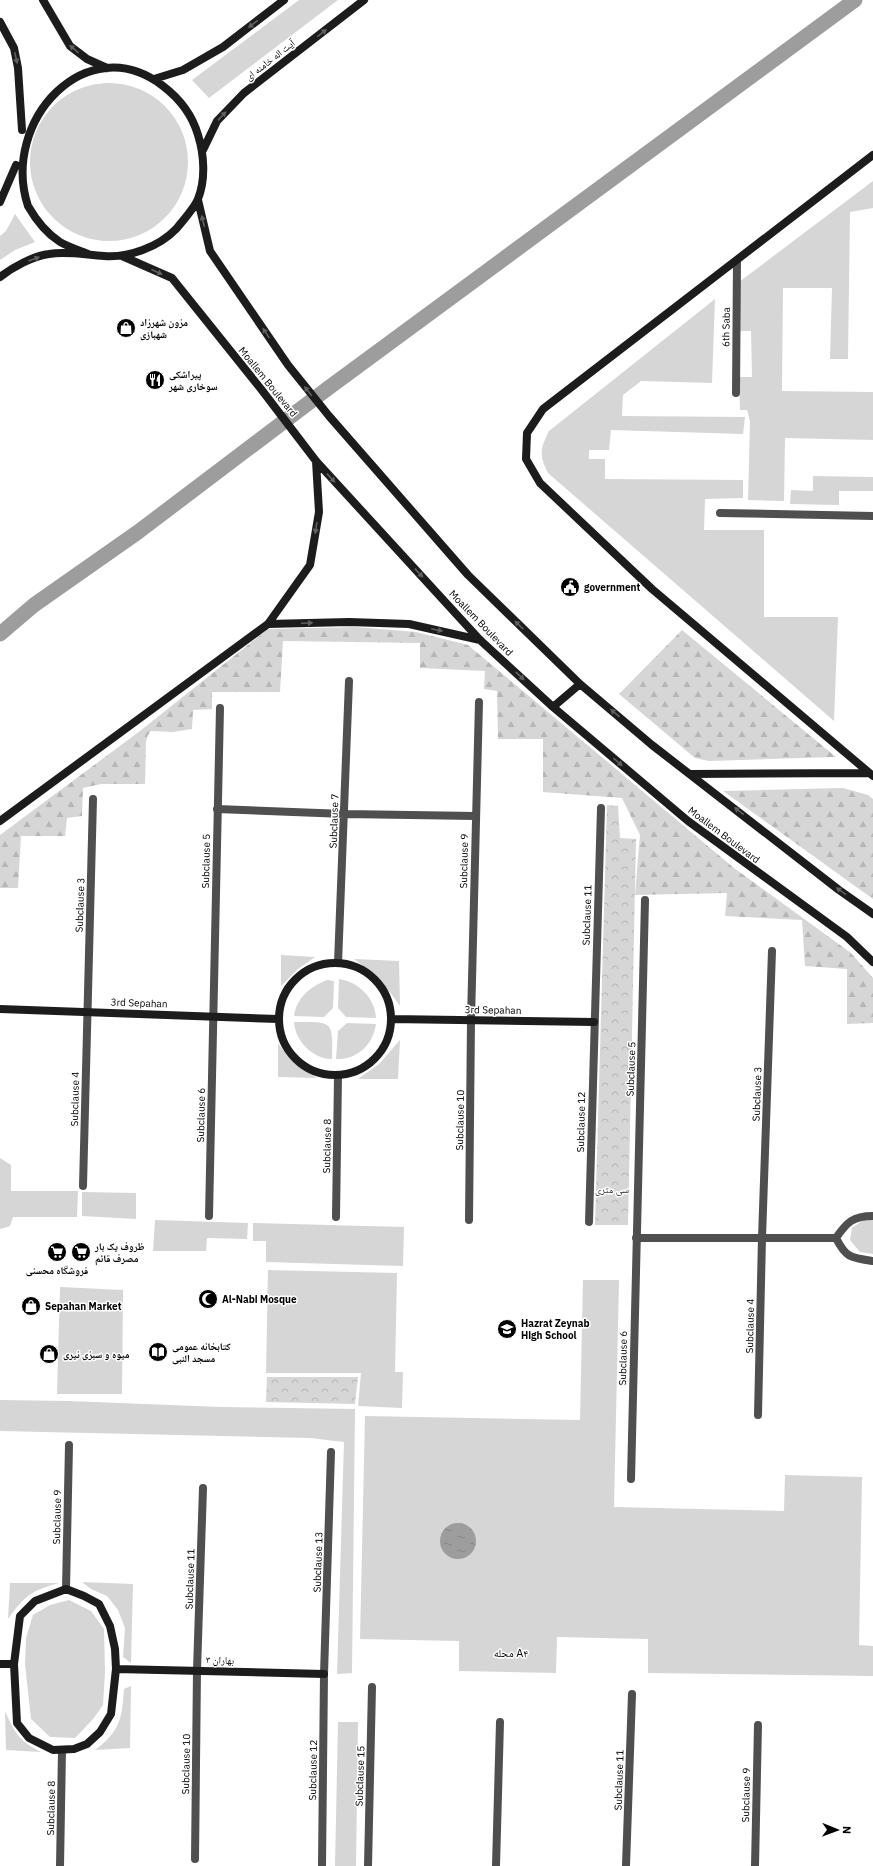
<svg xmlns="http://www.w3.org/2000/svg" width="873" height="1866" viewBox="0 0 873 1866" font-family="'IBM Plex Sans','Noto Naskh Arabic',sans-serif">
<defs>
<pattern id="forest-firs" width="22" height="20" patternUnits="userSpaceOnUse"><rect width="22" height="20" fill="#d6d6d6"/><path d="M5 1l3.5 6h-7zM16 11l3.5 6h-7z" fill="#b6b6b6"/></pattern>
<pattern id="park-crowns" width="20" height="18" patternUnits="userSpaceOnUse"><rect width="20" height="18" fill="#d6d6d6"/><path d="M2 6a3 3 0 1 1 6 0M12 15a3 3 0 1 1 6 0" fill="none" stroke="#b6b6b6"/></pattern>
<pattern id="water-ripples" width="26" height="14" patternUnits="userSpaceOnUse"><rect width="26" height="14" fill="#9d9d9d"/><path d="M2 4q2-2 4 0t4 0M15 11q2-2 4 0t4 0" fill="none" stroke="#858585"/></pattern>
</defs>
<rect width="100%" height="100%" fill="#fff"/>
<path fill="#d6d6d6" d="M299 0H338L209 98 192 80Z
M30 162a79 79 0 1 1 158 0a79 79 0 1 1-158 0Z
M873 181V208L850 212 848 359H830L832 288H783L782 391 873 392V440L785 438 784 501 748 500 750 421 747 410H740L739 377H752L751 331H740L739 282Z
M15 214 35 242 15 250 0 260V236L6 231Z
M715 299 712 383 641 381 623 395 622 416 745 417 743 434 611 430 609 450H589V459H605V479L743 480V498L705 499 704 530H764V617H838L834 721 548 473C539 455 540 449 549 431Z
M813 476 873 477V491H839V505L790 504 791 490 813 491Z
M281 955 315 957 298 969 281 986Z
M354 959 399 961 400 1006C387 987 374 973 354 959Z
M339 979C359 982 375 998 376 1018L346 1017 338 1008Z
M327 980 334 981 333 1008 324 1017 294 1016C297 997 310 987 327 980Z
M294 1022C333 1022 333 1020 332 1059 313 1059 295 1041 294 1022Z
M347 1023 376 1024C373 1045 357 1060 336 1059L338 1031Z
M400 1040 398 1079H358L379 1064Z
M278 1043C288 1059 301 1068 317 1078L278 1077Z
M0 1158 11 1165V1191H78L77 1217H13L10 1226 0 1229Z
M82 1192 136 1193V1219L82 1216Z
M155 1220 248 1223 247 1239 207 1238 206 1251H153Z
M863 1220H873V1254L860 1252 850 1240 852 1228Z
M253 1223 404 1227 403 1266 266 1262V1241H253Z
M268 1270 397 1273 395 1372H403L402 1408 358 1406 361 1373H266Z
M583 1280H619L614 1507 784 1511 785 1475 862 1477 859 1645 873 1646V1676L648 1673V1639L557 1637 556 1673 459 1671V1641L360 1639 365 1416 580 1420Z
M60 1287 123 1290 122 1394H57Z
M0 1400 69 1401 221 1407 355 1409 352 1673 337 1674 344 1442 310 1438 0 1431Z
M82 1582 133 1584 131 1663 123 1657 125 1628 118 1610 107 1596 91 1589Z
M10 1583H59C31 1591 25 1595 8 1619Z
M69 1600 91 1611 104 1629 105 1672 103 1705 94 1718 75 1738 50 1737 31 1719 25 1664 26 1638 33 1615 50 1605Z
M131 1686 130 1748 95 1750C120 1731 122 1719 124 1689Z
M5 1711C15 1733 19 1741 41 1752L6 1750Z
M338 1722H358L356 1866H335Z"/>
<path fill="url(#forest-firs)" d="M357 627 416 632 468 645 734 868 851 953 873 978V1023L847 1024V969L805 966 802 920 725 916 727 893 635 895 640 835 622 798 543 792V739H498L497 691 484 689 485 671 420 668V643L283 641 280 692H212V709L193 710 192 729 173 732 151 731 148 735 146 741 145 784H101L83 788 82 816 67 818 65 836H21L18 888H0V835L140 731 268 629Z
M682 630 836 757 709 761 695 758 619 694Z
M843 788 868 795 873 799V899L723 791Z"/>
<path fill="url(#park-crowns)" d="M607 805 618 806 620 838 636 839 628 1225H595Z
M267 1377H358L355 1404 266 1402Z"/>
<path fill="url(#water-ripples)" d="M440 1541a18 18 0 1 1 36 0a18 18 0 1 1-36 0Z"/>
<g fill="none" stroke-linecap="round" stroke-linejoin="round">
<path stroke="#9d9d9d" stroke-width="15" d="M0 634 34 605 138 532 327 389 855 0"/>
<path stroke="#4f4f4f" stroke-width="8" d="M736 393 737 261
M720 513 873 516
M217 809 345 814 475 816
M338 963 349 681
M83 1186 93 799
M209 1216 220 708
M873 1216C853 1216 847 1222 836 1238 846 1258 851 1258 873 1261
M336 1217 338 1076
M469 1220 471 1020 479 702
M589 1222 601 808
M636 1238H836
M758 1415 762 1238 772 951
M631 1479 645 900
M66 1589 69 1445
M195 1859 197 1670 203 1488
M60 1866 62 1750
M322 1866 324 1674 331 1452
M368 1866 372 1687
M496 1866 500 1722
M626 1866 632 1694
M755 1866 758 1725"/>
<path stroke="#1c1c1c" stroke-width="8" d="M43 0 70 46 87 59 107 68
M0 22 14 48 18 68 22 130
M154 79 183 70 223 47 284 0
M203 150 217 121 244 93 364 0
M873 155 543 409 527 433 526 459 540 483 652 589 873 776
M198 200 210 251 288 365 329 416 468 575 580 684 652 745 839 890 873 914
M0 202 16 165
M122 256 172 278 261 389 316 461 480 640 553 707 688 821 847 937 873 962
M0 277C13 267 33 256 49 254 67 251 86 255 104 256 128 258 159 247 176 229 182 222 195 207 198 199 206 179 204 154 198 135 192 114 180 99 163 86 87 27 0 121 28 206 36 220 46 233 60 242 68 247 79 250 88 254
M268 624 349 622 409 624 480 640
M553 707 580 684
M691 774 869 773
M0 821 268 624 310 565 319 512 316 461
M279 1019a56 56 0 1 1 112 0a56 56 0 1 1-112 0Z
M0 1009 278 1019
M391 1019 594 1022
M66 1589 84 1596 99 1604 110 1626 115 1649 116 1669 111 1714 100 1732 87 1744 74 1749 53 1750 29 1738 17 1723 14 1664 20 1616 35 1601Z
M0 1664H14
M116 1669 324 1674"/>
</g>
<defs><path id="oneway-solid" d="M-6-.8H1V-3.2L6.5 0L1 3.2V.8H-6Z"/></defs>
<g fill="#606060">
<use href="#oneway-solid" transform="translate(253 24) rotate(143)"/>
<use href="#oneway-solid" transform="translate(322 33) rotate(-38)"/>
<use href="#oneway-solid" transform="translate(74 49) rotate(-139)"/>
<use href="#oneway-solid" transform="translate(16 58) rotate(78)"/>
<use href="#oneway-solid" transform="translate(222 116) rotate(-47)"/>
<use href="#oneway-solid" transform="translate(203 221) rotate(-103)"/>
<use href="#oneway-solid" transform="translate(34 259) rotate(-20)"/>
<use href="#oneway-solid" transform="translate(157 272) rotate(24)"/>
<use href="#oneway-solid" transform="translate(266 333) rotate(-124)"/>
<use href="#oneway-solid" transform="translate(308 391) rotate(-129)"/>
<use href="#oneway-solid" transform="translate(331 478) rotate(47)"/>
<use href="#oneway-solid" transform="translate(316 528) rotate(99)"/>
<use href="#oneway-solid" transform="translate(419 573) rotate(47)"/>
<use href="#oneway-solid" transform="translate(307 623) rotate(-2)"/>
<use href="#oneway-solid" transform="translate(519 625) rotate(-136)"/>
<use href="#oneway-solid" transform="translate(437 630) rotate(12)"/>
<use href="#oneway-solid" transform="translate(520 676) rotate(43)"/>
<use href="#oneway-solid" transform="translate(615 713) rotate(-140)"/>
<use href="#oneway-solid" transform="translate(618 762) rotate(40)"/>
<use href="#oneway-solid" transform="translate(739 811) rotate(-142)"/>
<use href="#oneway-solid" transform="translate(841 891) rotate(-144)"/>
</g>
<defs>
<g id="shop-disc" transform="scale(1)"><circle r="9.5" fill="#000" stroke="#fff"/><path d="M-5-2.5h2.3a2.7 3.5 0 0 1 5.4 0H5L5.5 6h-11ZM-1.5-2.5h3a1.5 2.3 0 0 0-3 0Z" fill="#fff"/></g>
<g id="restaurant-disc" transform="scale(1)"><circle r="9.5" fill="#000" stroke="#fff"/><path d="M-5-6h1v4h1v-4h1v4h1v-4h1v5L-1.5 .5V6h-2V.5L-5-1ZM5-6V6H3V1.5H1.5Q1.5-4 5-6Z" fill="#fff"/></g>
<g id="civic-disc" transform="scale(1)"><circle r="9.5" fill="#000" stroke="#fff"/><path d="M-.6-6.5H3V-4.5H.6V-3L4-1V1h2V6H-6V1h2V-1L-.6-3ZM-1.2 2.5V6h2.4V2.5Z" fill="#fff"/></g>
<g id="supermarket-disc" transform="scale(1)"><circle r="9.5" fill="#000" stroke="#fff"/><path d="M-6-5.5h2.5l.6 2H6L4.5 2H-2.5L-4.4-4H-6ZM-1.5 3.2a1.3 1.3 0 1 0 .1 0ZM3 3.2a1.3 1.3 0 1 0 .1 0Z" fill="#fff"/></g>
<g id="mosque-disc" transform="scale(1)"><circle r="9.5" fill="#000" stroke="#fff"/><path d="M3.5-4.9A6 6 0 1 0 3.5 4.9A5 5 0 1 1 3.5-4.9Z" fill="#fff"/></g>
<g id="school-disc" transform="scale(1)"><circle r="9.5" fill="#000" stroke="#fff"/><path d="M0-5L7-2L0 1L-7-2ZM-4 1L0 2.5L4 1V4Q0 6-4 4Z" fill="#fff"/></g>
<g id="library-disc" transform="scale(1)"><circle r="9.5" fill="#000" stroke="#fff"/><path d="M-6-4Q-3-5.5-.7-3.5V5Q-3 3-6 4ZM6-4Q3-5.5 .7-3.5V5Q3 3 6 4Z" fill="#fff"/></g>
</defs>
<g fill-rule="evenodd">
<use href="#shop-disc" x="126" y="328"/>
<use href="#restaurant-disc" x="155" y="380"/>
<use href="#civic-disc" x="570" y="587"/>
<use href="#supermarket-disc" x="57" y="1252"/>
<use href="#supermarket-disc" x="81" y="1252"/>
<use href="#mosque-disc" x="208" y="1299"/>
<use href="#shop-disc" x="31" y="1306"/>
<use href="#school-disc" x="507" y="1329"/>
<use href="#library-disc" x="158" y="1352"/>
<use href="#shop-disc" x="49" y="1354"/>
</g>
<g text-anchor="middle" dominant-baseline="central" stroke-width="3" stroke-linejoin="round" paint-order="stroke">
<g font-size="10" fill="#000" stroke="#fff">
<text transform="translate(270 60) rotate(-38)">آیت اله خامنه ای</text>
<text transform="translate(726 327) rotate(-89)">6th Saba</text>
<text transform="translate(268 382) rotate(51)">Moallem Boulevard</text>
<text transform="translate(481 623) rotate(46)">Moallem Boulevard</text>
<text transform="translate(334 821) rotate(-88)">Subclause 7</text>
<text transform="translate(724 835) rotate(37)">Moallem Boulevard</text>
<text transform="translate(206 861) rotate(-89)">Subclause 5</text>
<text transform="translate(464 861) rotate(-89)">Subclause 9</text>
<text transform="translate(80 905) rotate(-88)">Subclause 3</text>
<text transform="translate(587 915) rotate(-88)">Subclause 11</text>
<text transform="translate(139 1003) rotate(2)">3rd Sepahan</text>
<text transform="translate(493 1010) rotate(1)">3rd Sepahan</text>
<text transform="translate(631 1069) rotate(-88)">Subclause 5</text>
<text transform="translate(757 1094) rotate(-88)">Subclause 3</text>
<text transform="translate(75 1099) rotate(-89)">Subclause 4</text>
<text transform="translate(201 1115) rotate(-89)">Subclause 6</text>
<text transform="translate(460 1120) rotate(-89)">Subclause 10</text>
<text transform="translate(581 1122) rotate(-89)">Subclause 12</text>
<text transform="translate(327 1146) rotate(-89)">Subclause 8</text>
<text transform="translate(750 1326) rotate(-89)">Subclause 4</text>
<text transform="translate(623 1358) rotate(-89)">Subclause 6</text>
<text transform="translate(57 1517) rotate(-89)">Subclause 9</text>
<text transform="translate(318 1562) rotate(-88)">Subclause 13</text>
<text transform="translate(190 1579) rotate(-88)">Subclause 11</text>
<text transform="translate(220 1660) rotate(2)">بهاران ۳</text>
<text transform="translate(186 1764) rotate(-89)">Subclause 10</text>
<text transform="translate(313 1770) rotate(-89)">Subclause 12</text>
<text transform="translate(360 1776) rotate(-88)">Subclause 15</text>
<text transform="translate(619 1780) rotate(-88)">Subclause 11</text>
<text transform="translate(746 1795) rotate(-89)">Subclause 9</text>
<text transform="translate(51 1808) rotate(-89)">Subclause 8</text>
</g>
<g font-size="10" font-weight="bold" fill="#000" stroke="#fff" text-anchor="start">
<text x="140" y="322">مزون شهرزاد<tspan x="140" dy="12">شهبازی</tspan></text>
<text x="169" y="374">پیراشکی<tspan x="169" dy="12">سوخاری شهر</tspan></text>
<text x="584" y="587">government</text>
<text x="95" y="1246">ظروف یک بار<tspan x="95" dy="12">مصرف قائم</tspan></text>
<text x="57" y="1270" text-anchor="middle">فروشگاه محسنی</text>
<text x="222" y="1299">Al-Nabi Mosque</text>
<text x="45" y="1306">Sepahan Market</text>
<text x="521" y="1323">Hazrat Zeynab<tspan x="521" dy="12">High School</tspan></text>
<text x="172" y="1346">کتابخانه عمومی<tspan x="172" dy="12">مسجد النبی</tspan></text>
<text x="63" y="1354">میوه و سبزی نیری</text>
</g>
<g font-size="10" fill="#2d2d2d" stroke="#fff">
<text x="612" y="1189">سی متری</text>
</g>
<g font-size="11" fill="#000" stroke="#fff">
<text x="511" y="1653">محله A۴</text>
</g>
</g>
<g transform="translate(837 1830) rotate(91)" stroke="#ffffff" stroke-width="3" paint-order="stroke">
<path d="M0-3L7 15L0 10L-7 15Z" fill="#000000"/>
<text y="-6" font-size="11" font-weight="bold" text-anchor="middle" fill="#000000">N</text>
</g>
</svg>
